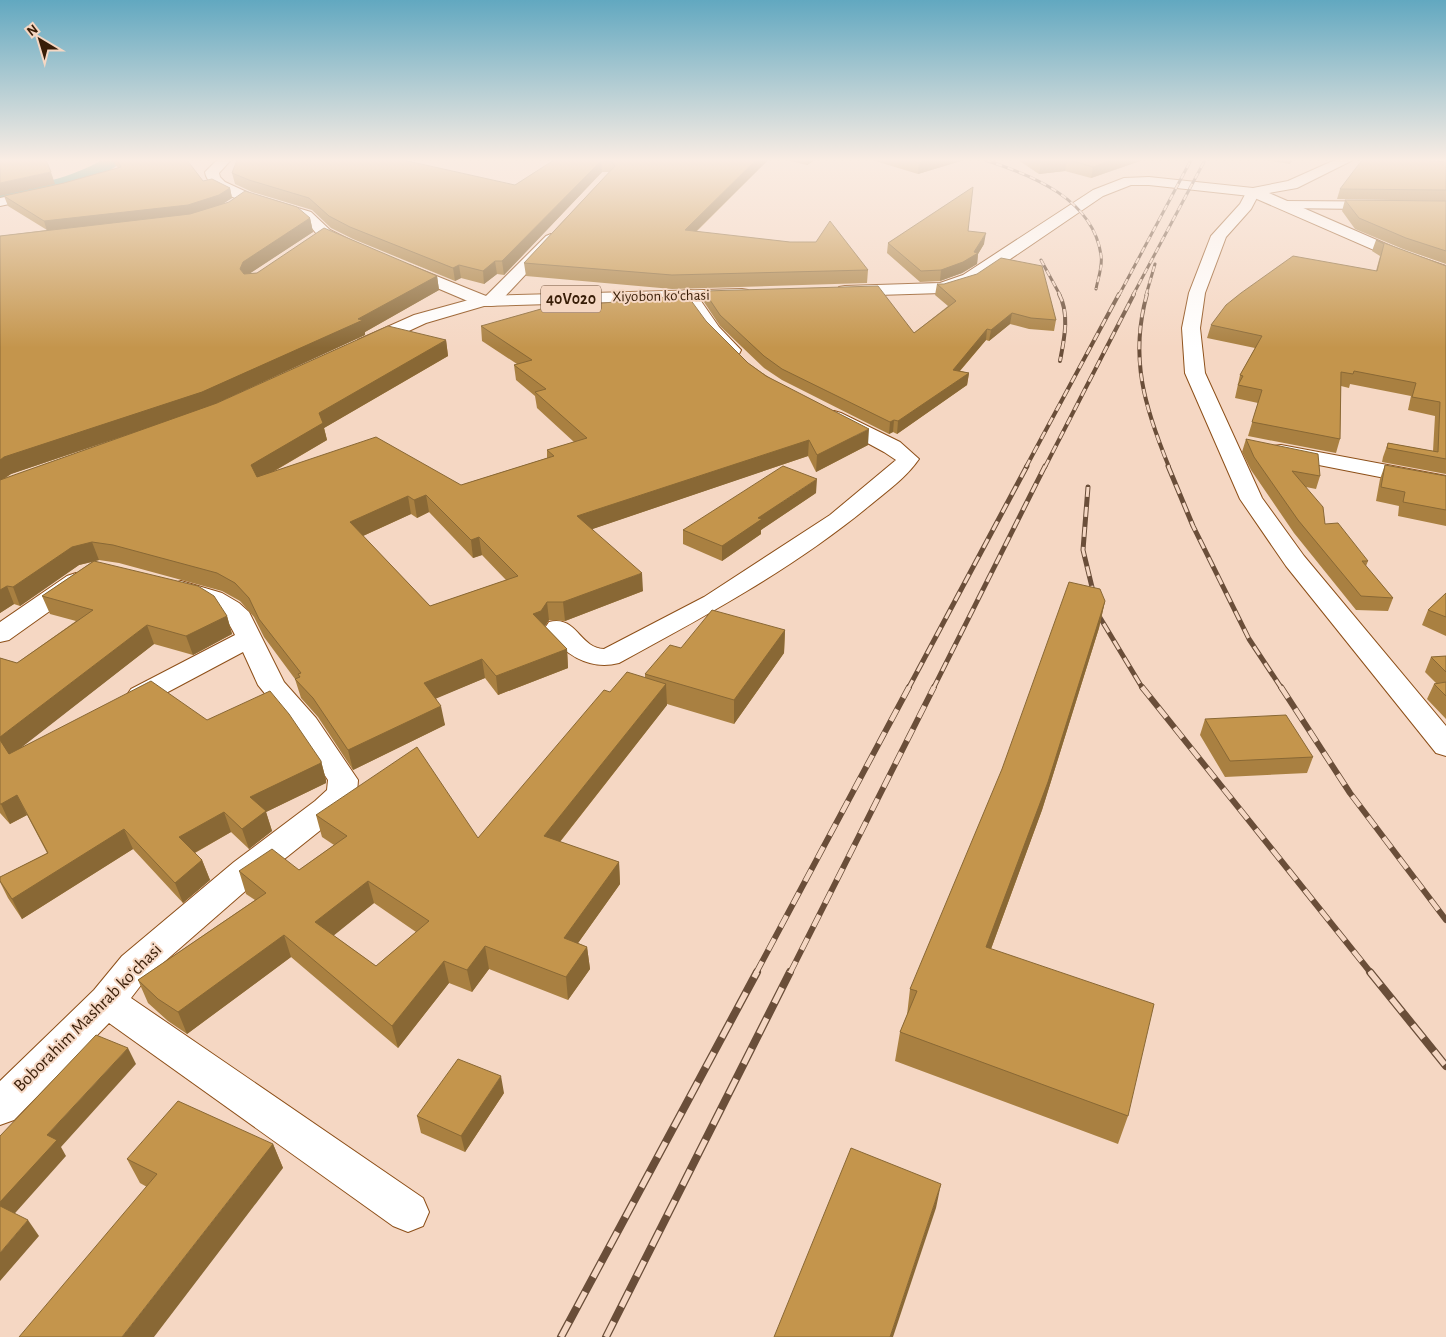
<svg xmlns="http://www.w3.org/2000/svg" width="1446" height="1337" viewBox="0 0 1446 1337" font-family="'Alegreya Sans',sans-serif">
<rect width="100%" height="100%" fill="#f5d7c3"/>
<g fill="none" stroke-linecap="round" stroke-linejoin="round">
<path fill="#399783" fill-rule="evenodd" d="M102 160H123C107 181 27 196 0 201V191C35 185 71 178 102 160Z"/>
<g stroke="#8d4f18" stroke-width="2">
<path id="minor" d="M217 160H231L219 173 220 177 225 182 251 194 311 212 330 230 360 245 362 248 360 251C348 254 327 243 318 235 312 229 306 220 298 217 276 209 209 199 205 172Z
M1253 188 1258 189 1260 192 1251 209 1226 237 1205 293 1200 328 1205 373 1262 498 1304 556 1446 726V756L1436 753 1286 566 1240 499 1185 373 1182 328 1189 293 1211 236 1240 204 1248 189Z
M43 189 48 190 50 193 48 196 0 206V198Z
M1285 201 1446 202V210L1280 208 1278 205 1280 202Z
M551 234 556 236 559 239 556 242 497 305 491 306 477 305 397 271 395 268 397 265H409L486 296 546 236Z
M688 290 694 291 719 327 741 350 739 354C735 355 731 356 727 354 711 347 689 310 679 295L682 291Z
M834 411 841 413 900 442 919 459C906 478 887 491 869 506 794 568 704 617 619 663 588 671 562 653 545 628L549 622C577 615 579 648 604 649L704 597 830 515 896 460 884 452 827 421 824 417 827 413Z
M1281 445 1446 476V490L1273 456 1270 451 1273 446Z
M76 573 85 576 89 581 85 586 9 640 0 642V622L67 576Z
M181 581 222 593 239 603 249 612 284 682 316 718 358 780 357 793 337 817 258 880 148 976 131 998 423 1198 429 1212 423 1226 408 1232 393 1226 109 1023 14 1120 0 1125V1081L94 990 122 956 234 862 315 801 327 790 328 780 296 732 258 685 243 652 151 701 141 704 131 701 127 695 131 689 235 635C225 613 213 606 189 599 181 597 173 596 168 589L172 584Z"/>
</g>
<g stroke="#8d4f18" stroke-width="2">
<path id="major" d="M1335 160H1353L1297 188 1269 193 1402 251 1446 266V277L1390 257 1250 196 1149 185H1131L1103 196 975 283 942 293 845 296 839 295 837 291 839 287 845 286 940 283 963 275 1093 190 1124 178 1149 177 1253 188 1288 181Z
M742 289 748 290 750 294 748 298 484 306 426 323 372 348 365 350 358 348 356 344 358 340 414 315 483 296Z"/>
</g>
<use href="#minor" fill="#fff" fill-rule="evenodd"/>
<use href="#major" fill="#fff" fill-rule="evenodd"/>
<g stroke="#6a4e39" stroke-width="3">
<path id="rail-far4" d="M985 160C1032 175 1093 199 1101 255 1103 266 1098 278 1096 289
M1041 260 1060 295
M1119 295 1191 160
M1133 295 1205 160
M1146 295 1155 264"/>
</g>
<g stroke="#6a4e39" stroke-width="4">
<path id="rail-far3" d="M1059 294C1070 314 1064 340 1060 361
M1147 294C1129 358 1145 408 1169 467
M1026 467 1119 294
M1045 467 1134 294"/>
</g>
<g stroke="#6a4e39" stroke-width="5">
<path id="rail-far2" d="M1168 466 1193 526 1249 639 1282 689
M1088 487 1083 550 1099 616 1143 689
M908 689 1027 466
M933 689 1045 466"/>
</g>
<g stroke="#6a4e39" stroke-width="6">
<path id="rail-far1" d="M1142 687 1371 973
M1281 687 1350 793 1446 920
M756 973 909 687
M790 973 934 687"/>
</g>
<g stroke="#6a4e39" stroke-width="8">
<path id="rail" d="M1370 972 1446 1066
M561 1337 757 972
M606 1337 790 972"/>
</g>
<use href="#rail-far4" stroke="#f5d7c3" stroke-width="2" stroke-dasharray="6" stroke-linecap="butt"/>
<use href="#rail-far3" stroke="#f5d7c3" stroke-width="2.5" stroke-dasharray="8" stroke-linecap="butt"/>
<use href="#rail-far2" stroke="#f5d7c3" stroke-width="3" stroke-dasharray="10" stroke-linecap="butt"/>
<use href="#rail-far1" stroke="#f5d7c3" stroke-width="4.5" stroke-dasharray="13" stroke-linecap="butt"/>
<use href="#rail" stroke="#f5d7c3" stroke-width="5.5" stroke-dasharray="17" stroke-linecap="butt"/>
</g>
<path fill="#a98041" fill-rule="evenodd" d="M112 160H187L203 181 230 188 232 198 224 203 310 218 313 232 250 273 437 276 439 290 365 332V335L215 404 446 340 448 356 324 428 327 440 273 472 461 485 547 458V450L574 442 537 408 535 396 516 380 514 365 517 364 482 341 481 326 706 321 748 363 868 445 816 472 808 456 592 529 643 591 565 621 549 620 545 626 567 649 568 668 498 695 485 678 436 698 445 725 353 770 318 717 301 698 295 679 264 637 254 617 240 601 222 591 119 563 99 560 95 561 227 616 232 634 193 655 154 644 21 747 207 720 321 761 326 780V783L266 812 272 831 249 849 231 832 195 853 202 860 210 880 183 903 133 849 22 919 8 898 0 882V877L47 853 27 815 10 824 0 813V658L17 663 76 621 50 614 42 596 92 562 79 565 20 606 14 604 0 613V236L47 230 8 206 4 196 64 183 118 168ZM139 431 4 479 11 474ZM429 512 473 558 482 555 506 580 430 606 363 536 411 514 417 518Z
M554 160H768L697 231 868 270 867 283 672 289 526 276 524 263 609 172H602L504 275 497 274 484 284 461 278 455 281 353 239 331 228 312 210 252 192 235 184 232 173 515 185Z
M786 160H815L807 165Z
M872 160H964L918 174Z
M1018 160H1143L1091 178 1065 171 1039 174Z
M1265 160H1293L1290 164Z
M1446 162V201L1337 199 1340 189Z
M1345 200 1446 201V264L1403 249 1355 229 1342 211Z
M968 231 984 244 978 254 977 264 962 273 940 281 920 282 887 253 888 243Z
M1376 240 1446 266V474L1382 462 1383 457 1388 443 1433 451 1435 416 1408 410 1411 396 1350 384 1349 388 1341 386 1340 439 1336 453 1248 436 1258 403 1235 398 1240 375 1255 348 1207 338 1211 325 1376 271 1380 256 1372 251Z
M937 284 1056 320 1054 331 1029 329 1010 324 989 341 986 340 960 371 969 373 967 385 897 434 893 432 889 434 782 380 764 368 720 326 704 302V291L914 333 948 306 935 295Z
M1246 439 1320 476 1316 489 1306 487 1325 524 1368 561 1366 566 1393 598 1388 611 1356 610 1294 533 1251 470 1242 452Z
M1385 465 1446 476V526L1398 516 1399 506 1376 501 1380 479Z
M816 493 761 530V534L722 561 683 544V530Z
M1446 593V636L1422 625 1428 610Z
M1105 601 1099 628 1042 810 991 949 1128 1116 1118 1144 895 1061 900 1032 907 1015 910 989Z
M785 630 784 653 734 724 667 704V705L560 842 619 862 620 884 578 943 587 947 590 969 568 1000 489 969 472 992 449 983 398 1048 291 957 187 1034 168 1021 148 1003 138 980 255 900 246 894 239 871 299 870 334 845 322 837 316 815 478 838 610 692 645 678V674L681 648ZM374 903 416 932 376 966 333 935Z
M1446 656V719L1427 699 1434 684 1436 683 1425 672 1431 657Z
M1205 719 1313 757 1307 773 1225 777 1200 735Z
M504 1093 465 1152 421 1133 417 1116Z
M273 1144 283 1168 147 1187 140 1183 127 1159Z"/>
<path fill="#896835" d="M756 160H768L685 242V230Z
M807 160H815L807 165Z
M928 160H964L918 174 919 163Z
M1058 160H1067L1065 171 1039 174 1041 162Z
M1111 160H1143L1091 178 1093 167Z
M601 161 602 172 504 275 502 261Z
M51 172 55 184 0 196V183Z
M230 188 232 198 221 205 191 215 47 231 44 221Z
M310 218 313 232 246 276 240 269 243 262Z
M986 233 984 244 978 254 977 264 962 273 940 281 941 270 974 252Z
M495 261 497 274 484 284 483 271Z
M459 265 461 278 455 281 453 268Z
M437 276 439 290 365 332V335L206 408 11 474 0 481V460L4 457 358 319Z
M1012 313 1010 324 989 341 991 330Z
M987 329 986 340 951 381 953 370Z
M446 340 448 356 324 428 327 440 255 482 251 465 319 413Z
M969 373 967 385 897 434 898 421Z
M894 420 893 432 889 434 890 422Z
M869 429 868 445 816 472 817 455Z
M809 440 808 456 578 534 577 516Z
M817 479 816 493 761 530V534L722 561V546L758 518Z
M426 495 429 512 417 518 414 500Z
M408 496 411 514 354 540 350 522Z
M479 537 482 555 473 558 471 540Z
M92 542 99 560 79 565 20 606 13 587 72 547Z
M642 573 643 591 565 621 563 602Z
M7 586 14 604 0 613V590Z
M1105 601 1099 628 1042 810 981 976 986 947Z
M547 602 549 620 543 629 533 614Z
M227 616 232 634 193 655 186 636Z
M147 625 154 644 8 758 0 740V737Z
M785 630 784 653 734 724V700Z
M567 649 568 668 498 695 496 676Z
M482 659 485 678 428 702 424 683Z
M666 684 667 705 547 858 544 836Z
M441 706 445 725 353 770 348 750Z
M321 761 326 780V783L266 812 272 831 249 849 242 829 250 797Z
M17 795 27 815 10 824 1 804Z
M224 812 231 832 187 857 179 837Z
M124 829 133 849 22 919 12 899Z
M202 860 210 880 183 903 175 883Z
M619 862 620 884 566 960 564 938Z
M368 881 374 903 322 945 315 922Z
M284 935 291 957 187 1034 178 1012Z
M485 946 489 969 472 992 467 970Z
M587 947 590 969 568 1000 566 977Z
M444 961 449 983 398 1048 392 1026Z
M128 1048 136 1064 61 1147 66 1156 8 1221 0 1209V1202L47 1135Z
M501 1076 504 1093 465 1152 461 1136Z
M273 1144 283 1168 154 1337H122Z
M941 1184 936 1208 893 1337H890Z
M28 1220 39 1236 0 1281V1253Z"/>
<path fill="#c4954c" stroke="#896835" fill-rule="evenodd" d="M0 160H46L51 172 0 183Z
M117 160H187L203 181 212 179 230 188 219 195 188 205 44 221 4 196 64 183 121 167Z
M237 160H403L515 185 554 160H756L685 230 790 242H816L830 221 868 270 672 275 524 263 615 166 611 161H601L502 261H495L483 271 459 265 453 268 350 227 329 216 309 198 249 180 232 173Z
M911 160H928L919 163Z
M1038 160H1058L1041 162Z
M1070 160H1111L1093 167Z
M1362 160H1420L1446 162V190L1340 189Z
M973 187 968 231 986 233 974 252 978 253 963 262 941 270 921 271 888 243Z
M245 191 297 207 310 218 243 262 240 269 244 274 257 273 324 228 437 276 358 319 363 320 202 392 4 457 0 460V236L190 214 229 202Z
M1345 200 1446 201V251L1406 238 1359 218Z
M1376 240 1446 266V459L1387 448 1388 443 1438 452 1440 402 1412 397 1416 383 1354 371 1353 374 1341 372 1340 439 1252 422 1262 390 1238 385 1243 376 1240 375 1262 336 1211 325 1226 305 1241 293 1293 256 1377 271 1384 244Z
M1001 258 1042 266 1056 320 1031 318 1012 313 991 330 987 329 953 370 969 373 898 421 894 420 890 422 782 369 764 356 720 315 704 291 878 286 914 333 956 301 937 284H944L977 274Z
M687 295 706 321 748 363 766 376 869 429 817 455 809 440 577 516 642 573 563 602H547L541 611 533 614 567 649 496 676 482 659 424 683 441 706 348 750 313 698 295 679 300 677 298 674 301 673 259 619 249 598 235 583 217 573 113 545 92 542 72 547 13 587 7 586 0 590V480L217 403 388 326 446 340 319 413 323 423 251 465 257 477 376 437 461 485 554 456 547 450 587 438 535 392 546 389 514 365 532 360 481 326 541 309ZM426 495 471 540 479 537 518 576 430 606 350 522 408 496 414 500Z
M1246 439 1318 454 1320 476 1292 471 1323 507 1325 524 1338 523 1368 561H1362L1393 598 1361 596 1298 520 1254 457Z
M1385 465 1446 476V510L1403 502 1405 492 1381 487Z
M783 466 817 479 758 518 762 519 722 546 683 530Z
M94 561 198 586 214 596 227 616 186 636 147 625 0 737V658L17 663 93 610 42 596Z
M1069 582 1100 589 1105 601 1048 782 986 947 1154 1004 1128 1116 900 1032 917 991 910 989 1002 769Z
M1446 593V617L1428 610Z
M712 610 785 630 734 700 645 674 670 645 681 648Z
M1446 656V672L1431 657Z
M627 672 666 684 544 836 619 862 564 938 587 947 566 977 485 946 467 970 444 961 392 1026 284 935 178 1012 158 999 138 980 266 893 239 871 272 849 299 870 347 836 316 815 417 747 478 838 604 690 610 692ZM368 881 429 921 376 966 315 922Z
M151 681 207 720 270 691 289 714 321 761V763L250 797 266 811 242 829 224 812 179 837 202 860 175 883 124 829 12 899 0 881V877L48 853 17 795 1 804H0V740L9 754Z
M1446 682V696L1434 684Z
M1286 715 1313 757 1230 761 1205 719Z
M96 1035 128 1048 47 1135 57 1140 0 1202V1136Z
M458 1059 501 1076 461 1136 417 1116Z
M178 1101 273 1144 122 1337H19L157 1174 127 1159Z
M851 1148 941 1184 890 1337H774Z
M0 1206 28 1220 0 1253Z"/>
<linearGradient id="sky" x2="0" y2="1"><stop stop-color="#62a8c0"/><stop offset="0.46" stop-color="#faede4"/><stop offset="1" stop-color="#faede4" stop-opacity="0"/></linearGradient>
<rect width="1446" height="348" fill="url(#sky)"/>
<g text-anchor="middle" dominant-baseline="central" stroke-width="4" stroke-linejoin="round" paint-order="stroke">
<g font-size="15" fill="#381d07" stroke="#f5d7c3">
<text transform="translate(661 296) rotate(-1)">Xiyobon koʻchasi</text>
</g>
<rect fill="#f5d7c3" stroke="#71553f" stroke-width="1" x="541" y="285.5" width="60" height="27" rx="4"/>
<g font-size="16" font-weight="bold" fill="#381d07">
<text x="571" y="299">40V020</text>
</g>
<g font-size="18" fill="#381d07" stroke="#f5d7c3">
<text transform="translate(88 1018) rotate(-45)">Boborahim Mashrab koʻchasi</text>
</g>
</g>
<g transform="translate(40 40) rotate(322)" stroke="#f5d7c3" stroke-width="4" paint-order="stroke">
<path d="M0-4L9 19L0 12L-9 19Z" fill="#381d07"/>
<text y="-8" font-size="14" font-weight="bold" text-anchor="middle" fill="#381d07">N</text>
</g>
</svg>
